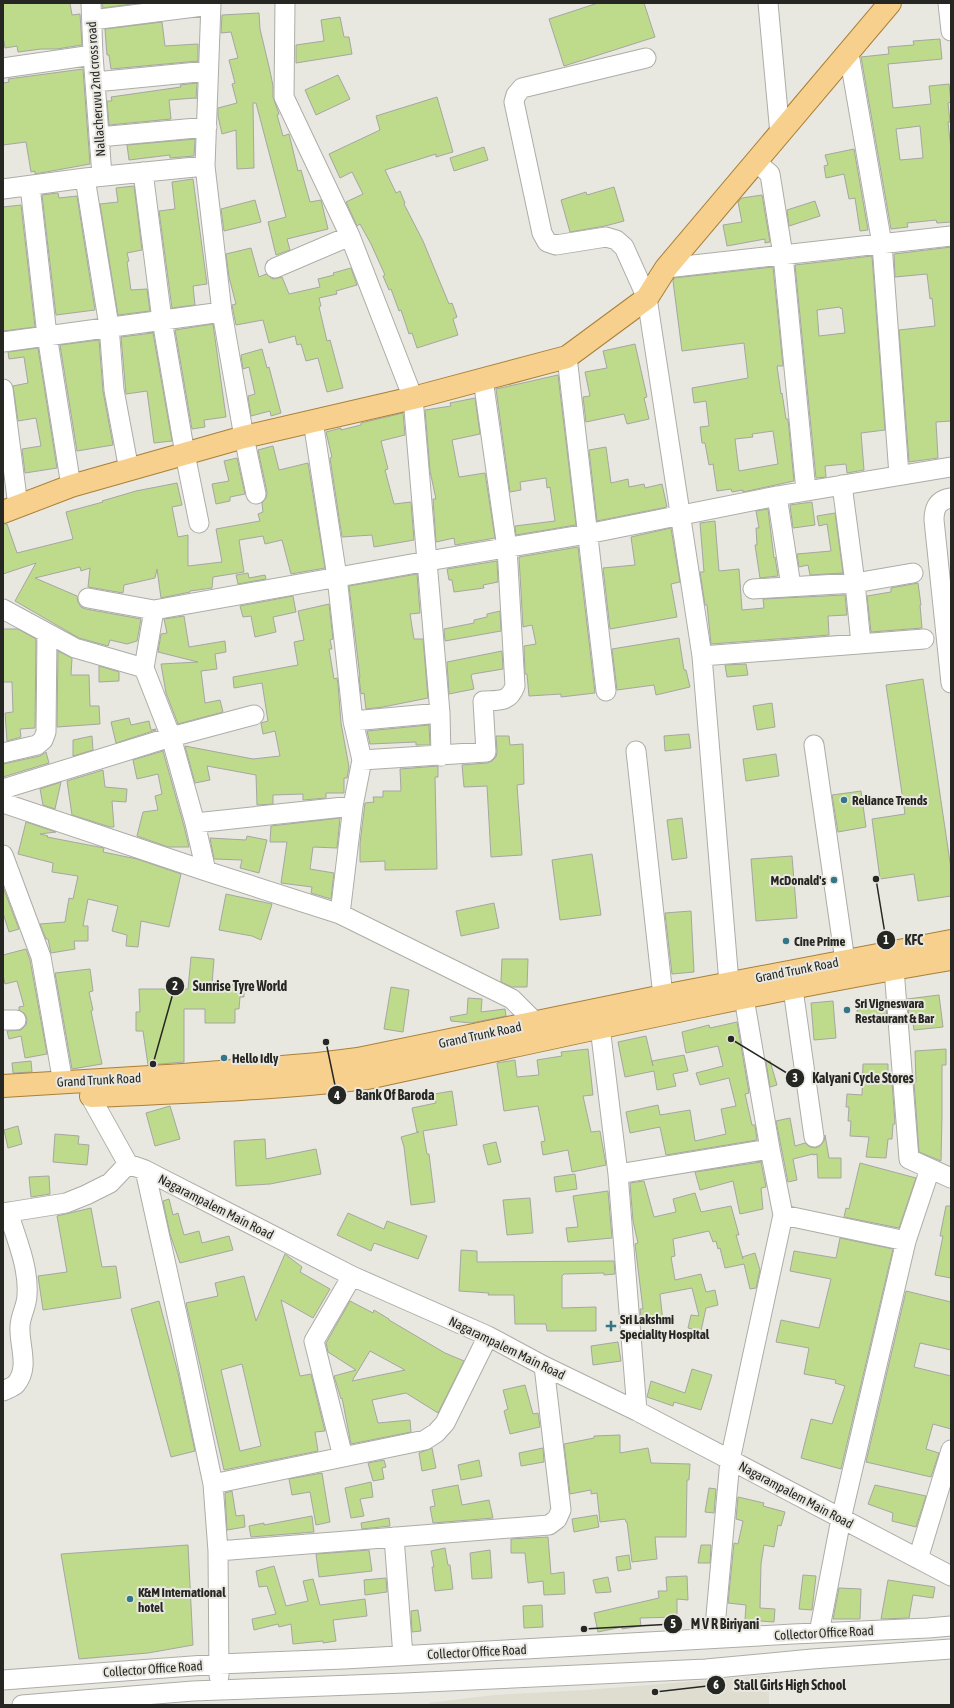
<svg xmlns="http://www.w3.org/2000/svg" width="954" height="1708" viewBox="0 0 954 1708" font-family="'Asap Condensed',sans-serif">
<rect width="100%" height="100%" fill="#e8e7e0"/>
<path fill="#dfddcf" d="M769 1675V1705H430L429 1703 494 1695 587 1690Z"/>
<path fill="#beda8b" stroke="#a5a7a1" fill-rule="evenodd" d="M3 3H70L72 15 80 14 82 45 57 49H41L18 52 17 46 5 48 3 36Z
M102 3H139L103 8Z
M598 3H644L655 37 564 66 549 19Z
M259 13 260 29 270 71 273 86V97L279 114 277 115 283 136 289 134 298 171 301 170 310 202 321 200 328 229 287 239 290 250 276 255 268 222 286 217 256 103H253L254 168 237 169 236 130 222 134 218 116V108L237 103 232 84 235 83 229 60 238 58 231 32 221 33 222 15Z
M340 17 344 37H349L352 54 296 63V45L324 41 321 20Z
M162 22 165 46 198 44V61L111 69 109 55H107L105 29Z
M940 39 942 59 888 64 893 108 931 104 929 86 949 84 951 102 948 103 950 122H948L951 150V222L937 223 936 220 907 223 908 227 891 229 861 57 889 54 888 47 914 45 913 41ZM920 126 923 158 900 160 896 129Z
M83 69 90 164 35 174V171L31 172 26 142 3 145V83L9 82 8 79Z
M338 75 350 99 316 115 305 90Z
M197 83 196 99 195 98 169 100 171 119 109 125 107 101H112L111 97 181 87 180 85Z
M437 97 453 152 436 157V154L385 170 396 193 400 191 405 203 404 204 423 241 449 304 452 303 457 317 453 319 458 335 417 348 412 333 409 334 401 310 399 311 391 289 389 290 383 276 385 275 371 244 360 224 357 226 346 202 363 194 352 172 340 178 329 154 380 130 376 116Z
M195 139 194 156 170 158V155L129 160 127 145Z
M484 147 488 160 454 171 450 158Z
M854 149 868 230 860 231 855 198 849 199 844 174 826 178 824 166 828 165 825 155Z
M193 179 207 284 193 286 195 305 172 308 159 211 175 209 172 182Z
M134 186 142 250 127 253 129 261 127 262 131 290 147 289 150 311 118 315 100 204 118 202 116 188Z
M614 187 624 221 605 226 570 232 561 200 586 192 587 195Z
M58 193 59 198 77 196 95 310 56 315 42 195Z
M762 195 770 242 765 243V239L727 246 723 225 742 222 738 202 742 198Z
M255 200 261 222 224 231 221 209Z
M815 201 820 216 789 226 787 210Z
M21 205 35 327 3 331V207Z
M951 247V421L936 422 938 458 909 462 899 330 935 326 932 298 930 299 927 274 895 277 894 254Z
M251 248 259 277 266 274 273 279 282 277 289 294 320 287 318 279 334 275 333 273 351 268 357 285 336 291 337 294 319 298 321 306 319 307 327 341 330 340 343 388 327 392 318 358 306 361 301 344 297 345 295 336 269 343 263 320 236 325 232 305 236 304 229 277 226 254Z
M872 256 885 430 861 433 864 470 847 473 846 464 825 466 826 477 816 478 795 265ZM840 307 841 309 842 308 845 333 819 336 817 310Z
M773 267 783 366H777L781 394 782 393 786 419H788L794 481 743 492V490L732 492 731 489 717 491 713 464 709 465 705 443H702L700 427 709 426 706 401 694 403 692 388 748 378 744 343 682 351 673 281 674 278ZM773 431 778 464 739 471 735 439 753 437 752 434Z
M213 324 226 417 204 420 205 427 192 429 175 330Z
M153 333 172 441 154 443 147 391 126 394 121 337Z
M99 340 103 391 113 445 77 451 60 345Z
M635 344 647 397 644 398 649 419 627 424 624 414 586 422 583 397 590 396 585 372 607 368 603 351Z
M38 348 57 468 25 473 22 449 41 446 36 418 18 421 13 386 28 383 24 357 9 359 8 352Z
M262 349 267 368 269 367 281 413 271 416 270 411 251 416 248 396 255 394 249 367 243 369 241 355Z
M558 375 576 525 516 535 515 526 555 521 550 487 547 488 546 478 520 482 521 490 510 492 496 389Z
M475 398 480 434 452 440 459 477 485 473 495 538 455 545 454 538 436 542 433 499H436L430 471 425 410 451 406 450 403Z
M403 413 405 435 381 441 388 469 385 470 394 504 411 502 414 540 374 547 372 535 342 537 330 458 332 457 326 432 341 428V430L361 425V423Z
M273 446 279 470 308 463 325 568 291 574 282 540 265 544 263 536 239 540 244 572 213 577 212 588 190 591V592L161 598 157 569 155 578 124 585 123 593 88 587 90 568 81 571 80 567 35 578 77 596 78 602 81 607 86 609 141 619 137 641 127 644 110 640 108 646 79 638 15 601 36 563 3 574V524H7L17 553 73 539 66 512 103 502 102 501 136 491 177 483 182 505 172 507 178 537 188 535V566L222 562 216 529 260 521 258 514 263 512 262 503 266 498 267 492 258 450Z
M606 447 611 483 628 479 629 487 644 484 645 488 662 484 667 507 597 521 589 450Z
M237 458 245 494 230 497V501L216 504 212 484 229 481 224 461Z
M812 502 815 525 793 528 790 505Z
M768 509 774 558 775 557 778 576 760 578 755 545H757L756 528H759L756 511Z
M835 513 843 573 810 575 808 565 799 567 797 554 831 551 827 524 819 526 817 516Z
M715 521 719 571 739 569 742 610 764 608 763 599 845 595 847 615 828 616 829 635 711 644 707 605H705L700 572H704L700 523Z
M671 528 680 582 671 584 677 617 610 629 603 568 635 565 631 537Z
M578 547 595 693 561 697V694L529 696 527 674H525L524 646 536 644 532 625 523 627 519 557Z
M497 561 498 582 483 585 484 588 454 592 452 580H449L447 569Z
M248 573 249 578 265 575 266 579 238 584 236 575Z
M417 574 420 613 410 614 414 639H423L428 698 383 707 366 709 364 693 361 694 359 677H360L349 586Z
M918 583 921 605H920L922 628 871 632 867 596 891 592V588Z
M293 596 296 612 273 617 276 632 255 637 251 616 243 617 240 606Z
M329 604 333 639 330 640 332 649H329L334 679 337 678 338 684 341 723 349 767 347 778H344V793H326V798L303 800V794L273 795V804L257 805 256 775 207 766 210 780 195 783 185 746 253 759 280 756 275 731 263 734 261 723 268 721 262 683 234 688 233 677 298 665 294 642 304 640 298 611Z
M500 611 501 631 445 641 444 629 474 623V620L487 617V614Z
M184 616 189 647 225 641 226 652 215 654 217 669 201 671 205 703 220 700 223 712 178 724 166 693 161 664 198 662 158 652 161 634 167 633 164 619Z
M3 629H18L36 639 35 728 20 729 21 737 7 741 5 713 13 712 12 682H3Z
M679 638 684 670H686L690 687 656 695 654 685 617 690 612 649Z
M58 651 72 658 71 675H89L90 706H99L100 724 57 727Z
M502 651 503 669 473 674 471 675 474 689 449 694 447 662Z
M746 664 748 675 727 677 725 665Z
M99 666 119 672V681L99 682Z
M923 679 951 869V896L918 901 914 874 880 879 872 819 905 814 886 685Z
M772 703 775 727 757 730 753 706Z
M129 718 131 725 149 721 151 730 156 729V730L116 743 111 722Z
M429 725 430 745H416V742L370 744 367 731Z
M689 734 691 748 665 751 664 736Z
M92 736 93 750 73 756V740Z
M496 736H509L510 745 523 744 524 784 517 785 522 855 491 857 487 786 464 787 462 765 487 763 492 761 496 757 497 752Z
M163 751 184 826 189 847H168L137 836 143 812 158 810 155 796 162 794 158 774 137 779 133 760Z
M46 752 49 763 3 777V764L40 756Z
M776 754 779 776 746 781 743 759Z
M438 766V777H435L437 869 385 870V861L360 862V843L365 803 374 802 373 797H383V791H401L400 769Z
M103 770 105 787 127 789 126 802 112 801 114 827H110L72 815 67 781Z
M61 782 55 809 43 805 40 789Z
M861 791 866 827 838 832 832 795Z
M340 818 337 848 313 847 310 869 334 873 331 899 311 893 312 887 281 883 287 842H270L271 826Z
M682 818 687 858 672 860 667 820Z
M26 822 56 832 40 834 48 836 47 837 104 848 103 852 137 859 181 874 169 927 141 921 138 947 126 946 127 935 112 931 118 906 88 899 83 926H88V941H74L75 949 51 953 48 939H46L40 924 65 922 69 898 73 899 78 876 52 872 53 863 18 854Z
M247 836 267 840 259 873 240 868 242 860 214 859 210 838 246 840Z
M592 854 601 915 560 920 552 860Z
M792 856 797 918 756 921 751 859Z
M3 887 19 929 9 932 3 913Z
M226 894 272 904 261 940 252 936 219 930Z
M494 903 499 928 461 936 456 911Z
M691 911 694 972 672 974 665 913Z
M26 949 30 960 47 1054 25 1058 21 1036 9 1039 7 1031 21 1030 26 1025 27 1020 25 1014 19 1010V1007L24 1006 17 981 5 984 3 975V955Z
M191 957 214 959 212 984 244 985V997H240L239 1009H235V1023H205V1009H184V1062L148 1065 143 1031H136V1012H140L139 989H188Z
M502 959H528L527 987H512L501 982Z
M90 969 93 991 89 992 93 1010 91 1011 102 1064 72 1069 55 973Z
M391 987 409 990 403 1032 384 1029Z
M939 995 943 1027 914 1030 912 1016 909 1017 907 999Z
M468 998 482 999 481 1012 505 1009 506 1016 471 1023 451 1021 450 1017 467 1014Z
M833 1001 836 1038 814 1040 811 1003Z
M886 1006 887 1020 859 1024 857 1010Z
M737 1022 749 1093 745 1094 752 1125H755L757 1140 666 1155 660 1127 630 1133 626 1112 658 1105 660 1115 690 1110 695 1141 726 1134 721 1109 736 1106 729 1078 700 1085 696 1073 723 1066 718 1046 686 1053 682 1032 709 1025 710 1028Z
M646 1036 653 1066 652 1061 684 1055 688 1071 673 1074 676 1086 657 1090 654 1071 625 1077 618 1042Z
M588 1049 593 1095 583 1096 591 1132 600 1131 606 1165 572 1172 568 1150 543 1155 541 1142 545 1141 538 1106 504 1111 497 1063 515 1060 517 1077 539 1075 537 1060 562 1056 561 1052Z
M946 1049V1065H942V1115L941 1161 919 1152 914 1082H916L915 1051Z
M31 1061 32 1072 13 1073 12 1063Z
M770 1061 777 1085 770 1087 766 1062Z
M863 1064H888V1081H892L895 1124H893L892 1139H888L886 1158 866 1157 869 1137 850 1136 851 1121H848L849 1107H846L847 1094 862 1095Z
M452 1091 457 1125 423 1131 427 1154H429L435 1202 411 1205 404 1147 401 1137 419 1132H417L412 1108 436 1103 434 1094Z
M170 1106 180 1139 155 1146 146 1113Z
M790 1118 795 1146 805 1143 810 1147 816 1148 820 1146 824 1141 825 1135 829 1158H841V1178H818L817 1154 813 1155V1154L793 1159 797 1180 788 1182 776 1121Z
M18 1126 22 1144 8 1148 4 1130Z
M55 1134 79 1136 78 1144 89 1145 87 1165 53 1162Z
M265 1139 266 1159 316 1149 321 1174 270 1184 236 1186 234 1141Z
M496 1142 501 1162 488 1165 483 1145Z
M761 1162 766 1187 761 1188 763 1209 740 1214 733 1181 700 1190 695 1172Z
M860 1163 916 1178 899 1228 844 1217 846 1208 849 1209Z
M575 1174 577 1189 556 1192 554 1177Z
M49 1176 50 1194 31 1197 29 1177Z
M644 1181 654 1217 676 1212 673 1199 695 1193 701 1212 731 1206 739 1235H736L743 1259 742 1257 755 1253 760 1270 756 1288 750 1289 744 1264 725 1268 720 1248 718 1249 716 1241 713 1242 709 1231 673 1239 675 1256 671 1257 675 1280 701 1274 706 1292 715 1290 718 1305 706 1308 701 1331 688 1328 691 1315 699 1316 692 1288 660 1294 663 1322 642 1324 640 1309H643L635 1244 638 1243 633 1221 630 1183Z
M608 1191 612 1238 568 1242 566 1228 578 1227 573 1196Z
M530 1198 533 1233 507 1235 503 1200Z
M169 1199 173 1215 178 1213 184 1235 199 1231 202 1243 229 1236 233 1250 180 1263 170 1234 163 1201Z
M946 1206H951V1278L935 1275 943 1236H940Z
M91 1208 102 1267 116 1266 121 1298 43 1310 38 1276 67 1272 57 1216Z
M348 1213 384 1229 387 1221 427 1236 418 1259 374 1243 371 1251 337 1235Z
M840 1238 893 1249 841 1469 801 1458 811 1419 832 1424 845 1386 835 1383 836 1380 804 1374 809 1348 776 1342 781 1320 819 1328 831 1279 790 1271 794 1251 836 1258Z
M461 1250 477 1251V1262L614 1261 615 1274 604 1275V1273L564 1274 562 1276V1308L596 1307V1331H547L546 1324H515L514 1295H488L489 1293 459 1291Z
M285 1254 302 1267 300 1272 330 1289 313 1318 281 1300 300 1376 311 1374 325 1431 315 1432 318 1451 224 1470 186 1303 218 1296 215 1283 244 1276 256 1321ZM242 1364 261 1446 240 1451 221 1370Z
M906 1291 951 1302V1350L920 1343 914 1367 951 1376V1429L933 1424 926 1449 939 1453 931 1477 866 1462Z
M159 1301 178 1373 195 1451 171 1457 131 1309Z
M350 1301 373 1313 374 1310 389 1319V1320L445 1353 464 1361 438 1413 406 1393 372 1400 378 1423 410 1420 411 1432 351 1444 342 1398 341 1399 334 1376 356 1370 328 1352 326 1343ZM370 1351 405 1370 352 1381Z
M618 1342 621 1361 593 1365 591 1346Z
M692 1369 712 1375 701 1410 674 1402 673 1406 647 1397 651 1381 685 1393Z
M525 1385 533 1414 538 1413 540 1427 510 1434 504 1411 508 1409 503 1390Z
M620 1435V1453L648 1448 651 1463 690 1464 689 1480H687L686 1537H655L657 1559 632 1562 627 1522H626L625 1519 600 1522 597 1493 591 1494V1490L570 1494 564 1444 594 1438V1436Z
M432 1448 436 1468 422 1471 419 1453Z
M543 1448 544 1462 521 1466 519 1453Z
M384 1460 386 1467 382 1468 384 1479 373 1481 368 1463Z
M479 1460 482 1476 461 1480 458 1465Z
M322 1473 330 1522 316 1525 310 1492 292 1495 289 1479Z
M371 1482 373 1497 360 1499 364 1516 351 1518 345 1488Z
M458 1485 462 1505 489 1500 493 1518 433 1523 430 1507 435 1506 432 1490Z
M875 1485 926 1496 916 1527 892 1521 893 1513 868 1504Z
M709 1488 716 1489 714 1513 705 1512Z
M232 1491 236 1516 244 1515 245 1527 227 1530 225 1493Z
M738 1497 764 1503 763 1506 785 1512 781 1526 778 1525 774 1547 764 1545 761 1564 760 1608 775 1609 774 1622 745 1620 746 1605 728 1603 734 1543 738 1544 743 1521 736 1519Z
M597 1515 599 1527 574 1532 572 1519Z
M312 1516 314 1532 251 1537 249 1526 264 1523V1525Z
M389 1518 390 1526 362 1529 361 1523Z
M548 1537 551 1574 564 1572 565 1594 544 1595 543 1581 528 1583 525 1553H511V1539Z
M188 1545 193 1645 148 1653 79 1659 61 1554Z
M701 1545H711L710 1563H698Z
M445 1548 448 1565H450L453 1589 435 1591 432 1567H434L431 1551Z
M369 1550 372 1571 319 1577 316 1554Z
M490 1550 492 1578 472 1579 470 1553Z
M629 1555 631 1569 618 1571 616 1557Z
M274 1566 286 1606 308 1601 303 1581 313 1579 320 1605 365 1599 367 1616 333 1620 336 1641 323 1643V1641L293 1644 291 1624 279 1627 278 1624 254 1630 252 1619 276 1614 267 1586 259 1587 256 1571Z
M803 1575 816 1576 812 1610 799 1609Z
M687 1576 688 1600 677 1599V1617L640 1618 641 1626 622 1629V1627L598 1632 594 1613 659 1598 658 1591H667L666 1577Z
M608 1577 611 1592 596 1593 593 1580Z
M386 1578 387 1592 365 1595 364 1580Z
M888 1580 935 1587 933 1598 913 1595 909 1618 881 1619Z
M839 1588 861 1589 860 1619H833Z
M542 1605 543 1627 524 1628 523 1606Z
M418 1610 421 1631 412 1632 411 1611Z"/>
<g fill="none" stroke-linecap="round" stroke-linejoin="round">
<g stroke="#adada7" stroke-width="21">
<path id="minor" d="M91 3 93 55 102 176
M211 3 205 166 222 312 244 437 256 494
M285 3 284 97 350 236 413 398 440 713 441 756
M768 3 780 134
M948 3 951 31
M92 20 211 5
M849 54 882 244 899 475
M646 58 522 88 516 95 514 102 542 233 547 242 556 245 606 237 616 240 624 247 647 298 702 656 729 983
M3 68 93 55
M95 82 208 71
M99 137 207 127
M756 162 770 174 783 255 806 491
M143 172 162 320 185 454 199 523
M85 178 109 326 114 390 129 470
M30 186 47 335 71 486
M3 189 85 178 205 166
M275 268 350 236
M666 268 951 236
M3 342 222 312
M567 357 606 691
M3 389 18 506
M313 421 337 577 353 721 362 760 353 806 340 914
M842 485 855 583 861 644
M777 496 791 586
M951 498C938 500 934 508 934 520L951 683
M753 589 855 583 913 573
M88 598 154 610 428 561 587 534 777 496 951 467
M3 609 75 648 144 668 171 737 195 823 206 871
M702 656 924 639
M144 668 154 610
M353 721 440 713
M814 745 845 961
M636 751 663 996
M3 753 37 745 43 740 46 732 47 633
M362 760 486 752 483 701C498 700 509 703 515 686L507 548 483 379
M3 789 171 737 254 715
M3 803 206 871 340 914 512 999 536 1023 539 1035
M195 823 353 806
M3 855 41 957 63 1083
M894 969 909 1159 951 1178
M793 989 814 1137
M3 1020H16
M600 1027 618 1174 637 1411
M90 1096 128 1164 145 1170 352 1276 488 1336 544 1366 637 1411 951 1576
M145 1170 180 1328 213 1484 218 1551 219 1676
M618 1174 770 1149 744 998
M3 1213 66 1203 86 1195 110 1183 128 1164
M783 1215 906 1241 841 1519 819 1633
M906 1241 930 1169
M3 1391C7 1389 13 1387 16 1384 30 1367 19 1346 20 1327 20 1316 27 1306 27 1295 29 1267 16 1238 8 1212
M343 1457 314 1341 352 1276
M213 1484 425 1440 436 1433 445 1423 488 1336
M394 1537 403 1656
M218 1551 549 1525 557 1519 561 1510 544 1366
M918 1559 951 1450
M714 1638 730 1460 783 1215 770 1149
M3 1680 219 1664 344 1659 793 1634 928 1628 951 1626
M22 1705 193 1691 405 1683 706 1669 812 1659 951 1649"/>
</g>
<g stroke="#aa8037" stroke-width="24">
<path id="major" d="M3 512 71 486 244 437 413 398 567 357 647 298 666 268 890 3
M3 1086 183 1075 318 1064 358 1059 663 996 951 941
M91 1096C183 1092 275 1089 367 1078 561 1036 755 992 951 959"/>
</g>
<use href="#minor" stroke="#fff" stroke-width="19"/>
<use href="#major" stroke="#f7d08e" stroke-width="22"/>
</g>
<g fill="#347688" stroke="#e8e7e0" stroke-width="1.5">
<circle cx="844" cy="800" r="4"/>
<circle cx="834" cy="880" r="4"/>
<circle cx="786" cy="941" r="4"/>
<circle cx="847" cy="1010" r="4"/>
<circle cx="224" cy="1058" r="4"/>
<path d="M609 1320h4v4h4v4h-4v4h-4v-4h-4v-4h4z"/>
<circle cx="130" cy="1599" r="4"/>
</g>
<g text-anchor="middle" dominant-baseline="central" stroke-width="4" stroke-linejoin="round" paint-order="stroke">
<g font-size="13" fill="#262623" stroke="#e8e7e0">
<text transform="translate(96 89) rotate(-94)">Nallacheruvu 2nd cross road</text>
<text transform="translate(797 970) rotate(-11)">Grand Trunk Road</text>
<text transform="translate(480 1035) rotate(-12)">Grand Trunk Road</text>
<text transform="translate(99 1080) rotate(-3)">Grand Trunk Road</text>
<text transform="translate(216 1207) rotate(27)">Nagarampalem Main Road</text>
<text transform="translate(507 1348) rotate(26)">Nagarampalem Main Road</text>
<text transform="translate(796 1495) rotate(28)">Nagarampalem Main Road</text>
<text transform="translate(824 1633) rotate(-3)">Collector Office Road</text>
<text transform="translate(477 1652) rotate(-3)">Collector Office Road</text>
<text transform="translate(153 1669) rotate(-4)">Collector Office Road</text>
</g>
<g font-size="13" font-weight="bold" fill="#262623" stroke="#e8e7e0" text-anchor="start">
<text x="852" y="800">Reliance Trends</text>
<text x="826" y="880" text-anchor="end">McDonald's</text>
<text x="794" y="941">Cine Prime</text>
<text x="855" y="1003">Sri Vigneswara<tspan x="855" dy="15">Restaurant &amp; Bar</tspan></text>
<text x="232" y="1058">Hello Idly</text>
<text x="620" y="1319">Sri Lakshmi<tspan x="620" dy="15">Speciality Hospital</tspan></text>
<text x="138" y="1592">K&amp;M International<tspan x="138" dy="15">hotel</tspan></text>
</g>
</g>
<path fill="none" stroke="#262623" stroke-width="1.5" d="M876 879L886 940M153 1064L175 986M731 1039L795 1078M326 1042L337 1095M584 1629L673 1624M655 1692L716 1685"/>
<g fill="#262623" stroke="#e8e7e0" stroke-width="1.5">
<circle cx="876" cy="879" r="4"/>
<circle cx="153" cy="1064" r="4"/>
<circle cx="731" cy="1039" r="4"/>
<circle cx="326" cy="1042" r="4"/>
<circle cx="584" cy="1629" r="4"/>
<circle cx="655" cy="1692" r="4"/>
<circle cx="886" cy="940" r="10"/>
<circle cx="175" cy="986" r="10"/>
<circle cx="795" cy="1078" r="10"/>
<circle cx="337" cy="1095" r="10"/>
<circle cx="673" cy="1624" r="10"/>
<circle cx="716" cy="1685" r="10"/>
</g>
<g font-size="12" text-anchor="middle" font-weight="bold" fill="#fff">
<text x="886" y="944">1</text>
<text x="175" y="990">2</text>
<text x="795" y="1082">3</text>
<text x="337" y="1100">4</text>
<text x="673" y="1628">5</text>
<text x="716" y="1689">6</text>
</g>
<g font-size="14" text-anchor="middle" font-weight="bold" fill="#262623" stroke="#e8e7e0" stroke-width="4" stroke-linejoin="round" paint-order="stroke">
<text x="914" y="945">KFC</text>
<text x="240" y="991">Sunrise Tyre World</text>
<text x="863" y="1083">Kalyani Cycle Stores</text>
<text x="395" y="1100">Bank Of Baroda</text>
<text x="725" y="1629">M V R Biriyani</text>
<text x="790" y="1690">Stall Girls High School</text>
</g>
<rect width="954" height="1708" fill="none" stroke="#262623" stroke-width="8"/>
</svg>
